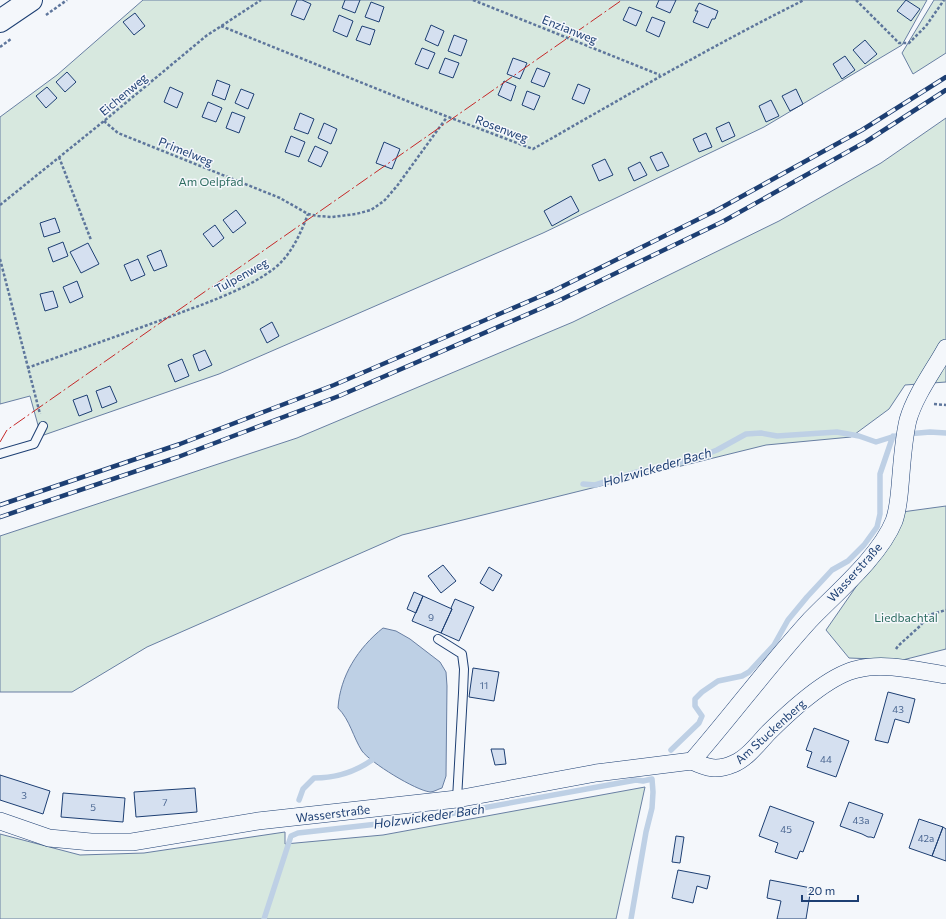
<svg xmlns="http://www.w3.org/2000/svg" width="946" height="919" viewBox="0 0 946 919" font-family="Commissioner,sans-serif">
<rect width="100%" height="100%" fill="#f4f7fb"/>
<path fill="#d7e8df" stroke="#687fa3" d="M143 0H927L902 45 764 127 543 233 219 374 41 436 30 396 0 404V117L57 75Z
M934 0H946V53L913 74 902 53Z
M946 118V382L905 385 889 409 851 437 766 445 402 535 147 647 72 692H0V536L297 438 573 322 779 221 881 163Z
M946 506V649L879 666 874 659 849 658 826 630 876 558 902 512Z
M645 787 616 919H0V834L80 855 144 853 285 832V844L383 835Z"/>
<path fill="#bed0e5" stroke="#687fa3" d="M383 628 396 631 410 639 440 662 446 672 447 686 446 776 442 788C438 789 434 792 430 792 415 790 371 763 362 751 353 737 350 720 338 708 340 676 358 648 383 628Z"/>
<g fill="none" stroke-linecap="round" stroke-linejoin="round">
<path stroke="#bed0e5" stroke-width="5.5" d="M907 434 930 432 946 433
M583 484 595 485 637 472 694 459 717 450 746 434 761 433 777 436 837 432 859 436 876 442 895 436
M671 750 699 723 702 716 695 706V699L702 692 718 681 742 676 749 672 774 645 788 620 807 597 832 570 848 561 864 545 877 527 880 514V474L893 436
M299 800 303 789 314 778C335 778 355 772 372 760
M264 919 291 836 298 833 422 819 636 780 643 781 652 779 653 792 652 808 646 832 631 919"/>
</g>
<path fill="#d5e0f0" stroke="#1d3f73" d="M297 0H302L311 4 304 20 291 15Z
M345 0H360L355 13 342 8Z
M659 0H676L670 13 656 7Z
M906 0 920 9 911 21 897 11Z
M371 2 384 7 379 22 365 17Z
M699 3 718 11 715 19H712L708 28 693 22 698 11H695Z
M629 7 642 12 636 26 623 20Z
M135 13 145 26 134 35 123 22Z
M339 15 353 21 347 37 333 31Z
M652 17 665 22 659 37 646 31Z
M431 25 444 31 438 46 425 40Z
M362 26 375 30 370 45 356 40Z
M454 35 467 40 461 56 448 51Z
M865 40 877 54 865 64 853 50Z
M422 48 435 53 428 69 415 64Z
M845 56 855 70 842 79 833 64Z
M445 58 459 63 453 78 439 73Z
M513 58 527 63 520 79 507 74Z
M537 68 550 73 544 87 531 82Z
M67 72 76 82 65 92 56 82Z
M217 80 230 85 225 100 212 95Z
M504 81 516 86 511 101 498 95Z
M578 84 590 89 584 104 572 99Z
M47 87 57 98 46 108 36 96Z
M170 87 183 93 177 108 164 102Z
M241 89 254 94 248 109 235 103Z
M796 89 803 104 790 111 782 96Z
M527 91 540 96 534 110 522 105Z
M771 100 779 116 766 122 759 106Z
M208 102 222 108 216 122 202 117Z
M232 112 245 117 239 133 226 128Z
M300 113 314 119 308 134 294 129Z
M729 122 735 136 722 142 716 128Z
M324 123 337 129 331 144 318 138Z
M706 133 712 147 699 152 693 139Z
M291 136 305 142 299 157 285 152Z
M384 142 400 149 392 169 376 163Z
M315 146 328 152 321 167 308 161Z
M662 152 669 166 657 171 650 157Z
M605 159 613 175 599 181 592 165Z
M640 162 647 175 634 181 628 168Z
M571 196 579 211 552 226 544 211Z
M236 210 246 223 233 233 223 220Z
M55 218 60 232 44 237 40 223Z
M215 225 224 238 213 247 203 234Z
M63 242 68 256 53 262 48 248Z
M88 243 99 264 81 273 70 252Z
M161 250 167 266 154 271 147 256Z
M138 259 145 275 131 281 124 265Z
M77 281 83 297 70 303 63 287Z
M53 291 58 307 45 311 40 294Z
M272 322 279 336 267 343 260 329Z
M205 350 212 365 199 371 193 355Z
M182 359 189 376 175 382 168 365Z
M110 386 117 402 102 408 96 391Z
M87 395 92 411 79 416 73 400Z
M443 565 456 581 441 593 428 576Z
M489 567 502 575 493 591 480 583Z
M414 592 423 596 416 613 407 609Z
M423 596 452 609 441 633 412 621Z
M455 599 474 607 459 641 441 633 452 609 451 608Z
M473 668 499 672 494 701 469 697Z
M888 692 915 699 909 723 895 719 888 743 875 740Z
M814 728 849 741 836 777 807 767 812 752 806 750Z
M491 749H504L506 764 495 765Z
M0 775 50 791 43 814 0 800Z
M195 788 197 812 136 817 134 792Z
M63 793 125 798 123 822 61 817Z
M849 802 883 814 874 838 871 837H868L862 834 840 826Z
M770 806 814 822 803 852 800 851 797 859 775 852 778 843 759 836Z
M919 819 943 827 932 856 909 848Z
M943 827 946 829V861L932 856Z
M676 836 684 837 680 863 672 862Z
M678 870 710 876 707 889 697 886 693 903 672 898Z
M770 880 811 888 806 919H777L781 901 767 898Z"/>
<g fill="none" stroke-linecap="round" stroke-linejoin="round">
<g stroke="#1d3f73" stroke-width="10">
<path id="lane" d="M0 454 34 444 43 426
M438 639 462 654 464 669 463 693 457 799"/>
</g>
<g stroke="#1d3f73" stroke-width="18">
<path id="street" d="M692 761C732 715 769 665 810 620 836 593 880 556 894 521 898 510 899 498 900 486 902 464 903 441 908 420 915 395 934 370 946 348
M0 821 49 838 91 842H132L258 821 457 799 596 773 692 761C707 768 717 771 733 764 746 759 757 745 767 734 788 713 828 675 858 669 885 662 919 671 946 675"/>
</g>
<g stroke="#1d3f73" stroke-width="24">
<path id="secondary" d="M0 21 31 0"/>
</g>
<path stroke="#5e769c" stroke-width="2.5" stroke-dasharray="3 2" stroke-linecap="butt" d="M473 0 660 75
M856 0 899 43H909L926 26 944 0
M46 15 67 0
M221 26 422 107 533 149C622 98 712 46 804 0
M0 47 11 39
M104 121 118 133 280 198 308 214 318 216 332 217 356 214 371 210 384 201 397 186 447 117
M59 157 91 240
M0 205 104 121 206 36 261 0
M0 259 40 414
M27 368C80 349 133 331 185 311 212 301 265 282 284 259 295 246 302 230 308 214
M934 404 946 405
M896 649 898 646 920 626 929 615 946 610"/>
<use href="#lane" stroke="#f4f7fb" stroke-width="8"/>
<use href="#street" stroke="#f4f7fb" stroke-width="17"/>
<use href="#secondary" stroke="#f4f7fb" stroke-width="22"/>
<g stroke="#1d3f73" stroke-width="4.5">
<path id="rail" d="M0 505 180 444 334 385 555 290 717 210 862 130 946 77
M0 517 178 457 339 396 558 301 722 222 867 141 946 90"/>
</g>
<use href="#rail" stroke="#f4f7fb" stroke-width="3" stroke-dasharray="9" stroke-linecap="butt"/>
<path stroke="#c62828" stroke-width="1" stroke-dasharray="14 3 2 3" stroke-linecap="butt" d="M0 442 7 430 622 0"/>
</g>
<g text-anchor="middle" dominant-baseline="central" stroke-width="3" stroke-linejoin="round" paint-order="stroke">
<g font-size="10" fill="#4b6792">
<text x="431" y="617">9</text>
<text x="484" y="685">11</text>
<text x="898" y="709">43</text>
<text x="826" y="759">44</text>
<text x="24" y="795">3</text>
<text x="165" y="802">7</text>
<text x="93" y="807">5</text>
<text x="861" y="820">43a</text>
<text x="786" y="829">45</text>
<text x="926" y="838">42a</text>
</g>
<g font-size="12" fill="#1d3f73" stroke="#f4f7fb">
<text transform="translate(570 29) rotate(22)">Enzianweg</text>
<text transform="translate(123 94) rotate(-40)">Eichenweg</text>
<text transform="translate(502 128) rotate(21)">Rosenweg</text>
<text transform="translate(186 151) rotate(22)">Primelweg</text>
<text transform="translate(241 275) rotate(-29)">Tulpenweg</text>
<text transform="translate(854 572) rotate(-48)">Wasserstraße</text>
<text transform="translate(770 731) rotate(-42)">Am Stuckenberg</text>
<text transform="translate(333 813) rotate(-7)">Wasserstraße</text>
</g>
<g font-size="12" fill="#2c6c60" stroke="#f4f7fb">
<text x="211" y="181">Am Oelpfad</text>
<text x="906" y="617">Liedbachtal</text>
</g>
<g font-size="13" font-style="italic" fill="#1d3f73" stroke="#f4f7fb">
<text transform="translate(657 467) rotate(-16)">Holzwickeder Bach</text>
<text transform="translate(429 816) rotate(-8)">Holzwickeder Bach</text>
</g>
</g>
<path d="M802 895v6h56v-6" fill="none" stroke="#1d3f73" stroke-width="2"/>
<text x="808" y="895" font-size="12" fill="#1d3f73" stroke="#f4f7fb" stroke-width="3" paint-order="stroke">20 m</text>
</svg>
